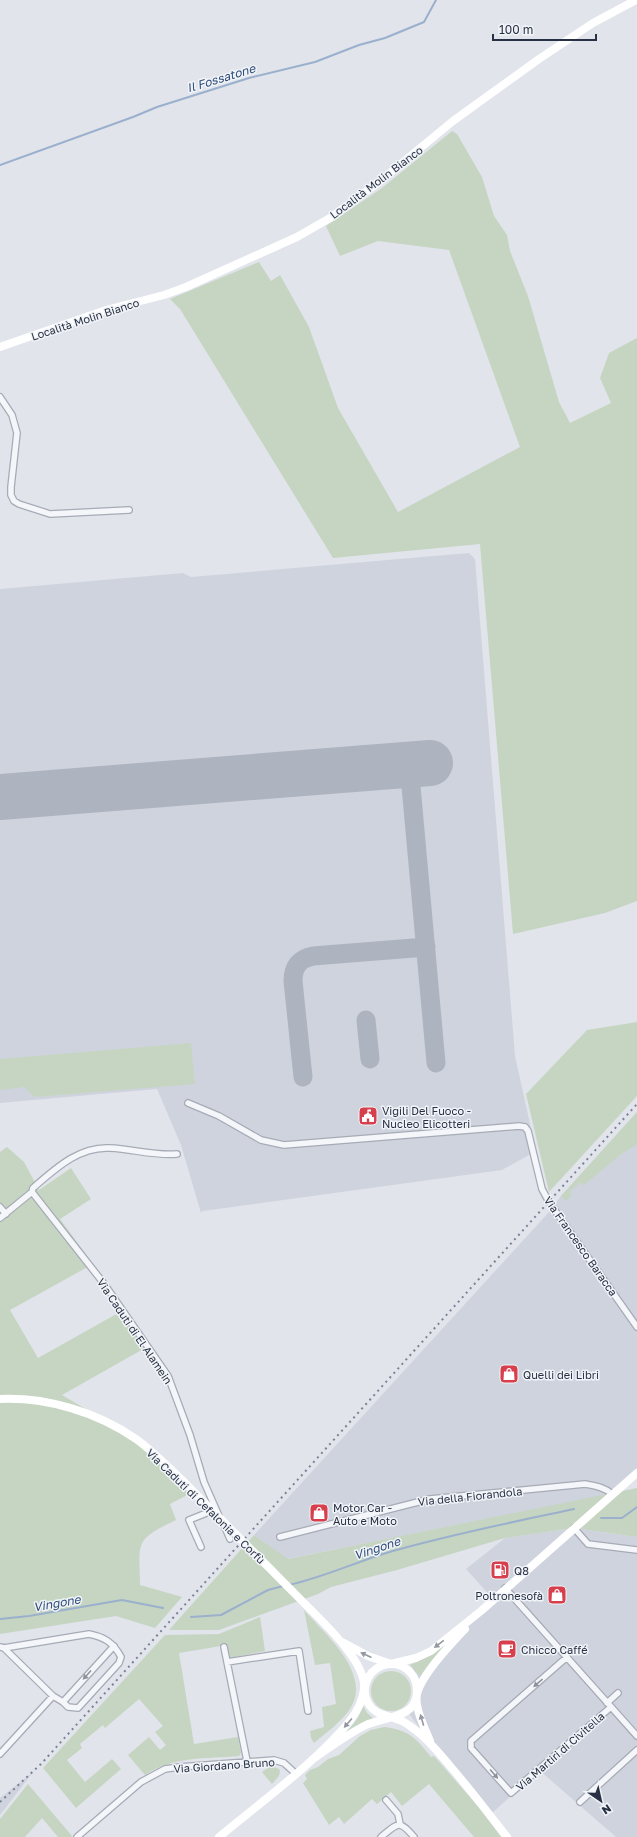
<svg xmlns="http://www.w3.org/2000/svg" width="637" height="1837" viewBox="0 0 637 1837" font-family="'Golos Text',sans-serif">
<rect width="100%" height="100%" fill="#e1e4eb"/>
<path fill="#cfd3dd" d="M469 553 475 559 515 1056 536 1151 502 1170 203 1211 201 1213 181 1145 157 1089 0 1103V589L183 573 191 577Z
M637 1112V1473L612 1494 287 1559 254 1535 549 1212 561 1196Z
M574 1528 637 1537V1837H616L539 1770 490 1815 432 1745 407 1711 416 1699 410 1671 493 1599 466 1569 505 1538Z
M33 1772 0 1815V1798Z"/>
<path fill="#c6d5c2" d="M452 131 457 134 482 177 494 216 507 235 510 251 528 296 559 402 570 423 611 403 600 378 609 353 637 338V901L605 913 513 934 480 544 333 558 180 309 170 299 259 262 271 281 280 275 309 327 338 408 398 512 520 447 449 250 378 241 340 256 326 226 382 188Z
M637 1022V1096L549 1192 526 1094 587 1030Z
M191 1043 195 1084 35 1097 24 1087 0 1090V1059Z
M637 1112V1144L620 1155 584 1185 581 1182 570 1191 572 1195 566 1201 561 1196Z
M7 1147 24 1162 39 1190 71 1168 91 1199 60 1219 93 1264 10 1310 38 1358 120 1312 145 1348 62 1395 136 1439 193 1492 170 1504 176 1520C135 1540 139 1540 140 1585L182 1597 155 1628 116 1616 0 1634V1152Z
M637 1488V1537L574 1528 505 1538 397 1570 331 1587 318 1594 219 1630H169L254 1535 288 1559Z
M304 1610C324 1633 373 1674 350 1709 341 1722 326 1733 314 1743L311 1738 310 1731 324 1727 322 1707 336 1704 330 1663 315 1665Z
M260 1617 265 1651 230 1658 227 1645 179 1653 194 1744 238 1737 241 1753 239 1756C206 1759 173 1756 145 1775L128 1755 149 1737 160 1750 166 1745 155 1732 163 1726 139 1699 105 1728 103 1725 80 1744 82 1748 67 1760 85 1782 112 1759 121 1769 76 1808 43 1768 165 1635 219 1634Z
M446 1645 422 1678 410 1665Z
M371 1691a20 20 0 1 1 40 0a20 20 0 1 1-40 0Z
M363 1706 367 1713 374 1719 343 1735C352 1726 359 1719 363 1706Z
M384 1727C409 1730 416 1738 431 1757L434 1756 482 1811 501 1837H474L429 1784 402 1806 391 1792 377 1804 372 1799 344 1824 339 1817 329 1825 303 1783 307 1779 305 1775 310 1770 318 1767 328 1759 339 1755 360 1736 371 1730Z
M271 1766 279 1769 280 1771 279 1776 272 1784 262 1772Z
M28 1784 72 1836 71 1837H58L42 1818 25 1837H0V1819Z"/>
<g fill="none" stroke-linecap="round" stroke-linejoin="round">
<path stroke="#9ab0cd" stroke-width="2" d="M0 165 133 117 157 107 249 78 315 62 359 45 385 38 424 22 436 0
M601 1518H622L637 1507
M289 1585C325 1577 358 1561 393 1551 453 1534 513 1522 574 1509
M191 1617 221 1615 268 1590 283 1586
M0 1619 29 1616 122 1600 163 1608"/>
<path stroke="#aeb3c0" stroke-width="19" d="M409 764 436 1063
M366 1020 370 1059
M303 1077 293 981C293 967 299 959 313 956L426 947"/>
<path stroke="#aeb3c0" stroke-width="46" d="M0 797 430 763"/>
<g stroke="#a6abb6" stroke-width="8">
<path id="street" d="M0 397 12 415 17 433 11 487V495L14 501 19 504 50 514 129 510
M188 1103 219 1116 261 1140 284 1145 519 1126 525 1127 528 1131 542 1189 549 1202 637 1327
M32 1192 105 1285 168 1376 190 1435 204 1482 219 1516
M32 1192 33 1188C55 1169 79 1146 110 1148 133 1149 154 1156 177 1154
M0 1207 6 1214
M0 1218 32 1192
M223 1523 230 1539
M574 1528 588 1544 637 1550
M280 1537 430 1499 585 1484C595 1486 604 1487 612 1494
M201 1547 189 1520 214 1510
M505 1588 637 1736
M0 1647 4 1648 89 1634C104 1637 113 1642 121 1657L119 1663 78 1708 68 1707 63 1702 114 1646
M224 1647 247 1761
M4 1648 53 1696
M567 1657 471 1741V1748L511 1793 611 1707
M227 1662 299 1651 308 1711
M607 1703 618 1693
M0 1754 53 1696 63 1702
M386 1800 398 1814 400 1824
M580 1802 637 1750
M77 1837 141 1782 165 1769 179 1767 274 1760 284 1763 295 1773
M381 1837C398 1823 399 1819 414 1837"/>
</g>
<use href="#street" stroke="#f4f6f9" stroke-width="5.5"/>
<path stroke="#fff" stroke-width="8" d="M0 347 106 310 164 295 186 287 297 237 330 218 379 182 453 121 539 59 593 23 636 0
M0 1399C47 1397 97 1412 136 1439 153 1451 168 1467 184 1482
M344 1643 368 1656 391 1664 416 1658 431 1651 481 1611 637 1473
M430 1741C425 1729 414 1707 417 1694 422 1674 451 1644 465 1629
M313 1759C330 1747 348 1734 366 1725 385 1716 417 1719 417 1691 417 1684 415 1677 410 1672 404 1666 396 1663 388 1664 370 1667 359 1686 368 1703 375 1716 389 1715 402 1721 406 1723 410 1726 414 1729 428 1739 439 1753 450 1766 470 1789 488 1813 507 1837
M219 1837C261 1802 314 1764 349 1722 356 1713 363 1700 364 1689 367 1664 327 1626 311 1610"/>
<path stroke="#7a8295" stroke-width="2" stroke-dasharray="2 4" stroke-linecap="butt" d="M0 1802 41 1764 637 1104"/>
<path stroke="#fff" stroke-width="8" d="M184 1482 311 1610"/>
</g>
<defs><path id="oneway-solid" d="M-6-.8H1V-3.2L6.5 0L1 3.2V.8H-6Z"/></defs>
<g fill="#9498a2">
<use href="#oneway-solid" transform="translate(439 1644) rotate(143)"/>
<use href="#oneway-solid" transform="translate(366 1655) rotate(-155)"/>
<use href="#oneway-solid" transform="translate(422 1720) rotate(-106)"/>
<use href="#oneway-solid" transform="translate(348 1723) rotate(131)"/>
</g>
<g fill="#8e949e">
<use href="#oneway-solid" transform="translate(87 1675) rotate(132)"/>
<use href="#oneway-solid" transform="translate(538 1683) rotate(139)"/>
<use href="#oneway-solid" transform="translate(494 1774) rotate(49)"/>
</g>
<defs>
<g id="civic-square" transform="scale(1)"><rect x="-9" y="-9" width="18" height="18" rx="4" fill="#d73f4d" stroke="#f1f4f8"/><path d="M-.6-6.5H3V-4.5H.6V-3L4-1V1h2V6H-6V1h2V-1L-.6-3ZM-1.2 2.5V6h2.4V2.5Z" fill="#fff"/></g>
<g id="shop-square" transform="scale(1)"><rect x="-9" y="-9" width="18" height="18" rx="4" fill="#d73f4d" stroke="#f1f4f8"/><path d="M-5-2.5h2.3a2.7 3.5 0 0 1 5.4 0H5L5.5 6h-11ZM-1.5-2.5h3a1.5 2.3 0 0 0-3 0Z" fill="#fff"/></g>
<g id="fuel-square" transform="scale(1)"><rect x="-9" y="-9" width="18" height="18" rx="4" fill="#d73f4d" stroke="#f1f4f8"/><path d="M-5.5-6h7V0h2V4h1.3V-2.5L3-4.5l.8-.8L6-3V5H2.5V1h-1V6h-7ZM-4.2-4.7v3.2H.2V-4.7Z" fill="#fff"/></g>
<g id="cafe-square" transform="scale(1)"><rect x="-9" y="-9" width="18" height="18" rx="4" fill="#d73f4d" stroke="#f1f4f8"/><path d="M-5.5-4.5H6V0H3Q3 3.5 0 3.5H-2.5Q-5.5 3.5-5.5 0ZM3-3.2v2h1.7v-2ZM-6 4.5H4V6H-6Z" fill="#fff"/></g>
</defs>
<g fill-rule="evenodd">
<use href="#civic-square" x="368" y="1116"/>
<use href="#shop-square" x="509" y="1374"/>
<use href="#shop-square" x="319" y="1513"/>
<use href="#fuel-square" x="500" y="1570"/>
<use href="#shop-square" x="557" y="1595"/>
<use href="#cafe-square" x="507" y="1649"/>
</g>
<g text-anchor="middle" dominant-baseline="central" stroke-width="3" stroke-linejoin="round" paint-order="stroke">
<g font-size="11" fill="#283144" stroke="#f1f4f8">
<text transform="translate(376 182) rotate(-37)">Località Molin Bianco</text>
<text transform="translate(85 319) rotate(-18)">Località Molin Bianco</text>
<text transform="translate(581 1246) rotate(55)">Via Francesco Baracca</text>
<text transform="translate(135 1331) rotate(56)">Via Caduti di El Alamein</text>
<text transform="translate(470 1496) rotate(-6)">Via della Fiorandola</text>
<text transform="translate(206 1506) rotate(44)">Via Caduti di Cefalonia e Corfù</text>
<text transform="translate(560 1751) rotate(-41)">Via Martiri di Civitella</text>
<text transform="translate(224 1765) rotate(-4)">Via Giordano Bruno</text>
</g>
<g font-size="11" fill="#283144" stroke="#f1f4f8" text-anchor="start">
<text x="382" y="1110">Vigili Del Fuoco -<tspan x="382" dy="13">Nucleo Elicotteri</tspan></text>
<text x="523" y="1374">Quelli dei Libri</text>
<text x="333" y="1507">Motor Car -<tspan x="333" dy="13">Auto e Moto</tspan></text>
<text x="514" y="1570">Q8</text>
<text x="543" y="1595" text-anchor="end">Poltronesofà</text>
<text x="521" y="1649">Chicco Caffé</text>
</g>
<g font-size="12" font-style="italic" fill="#2f4d7a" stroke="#f1f4f8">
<text transform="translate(221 78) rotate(-17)">Il Fossatone</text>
<text transform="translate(377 1548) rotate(-18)">Vingone</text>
<text transform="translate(57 1603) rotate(-10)">Vingone</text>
</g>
</g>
<g transform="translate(601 1801) rotate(146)" stroke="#f1f4f8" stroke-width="3" paint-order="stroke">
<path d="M0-3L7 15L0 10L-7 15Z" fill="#283144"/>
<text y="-6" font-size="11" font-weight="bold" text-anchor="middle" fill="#283144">N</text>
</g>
<path d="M493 34v6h103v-6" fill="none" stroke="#283144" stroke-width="2"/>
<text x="499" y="34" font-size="12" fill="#283144" stroke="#f1f4f8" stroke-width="3" paint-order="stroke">100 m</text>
</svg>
